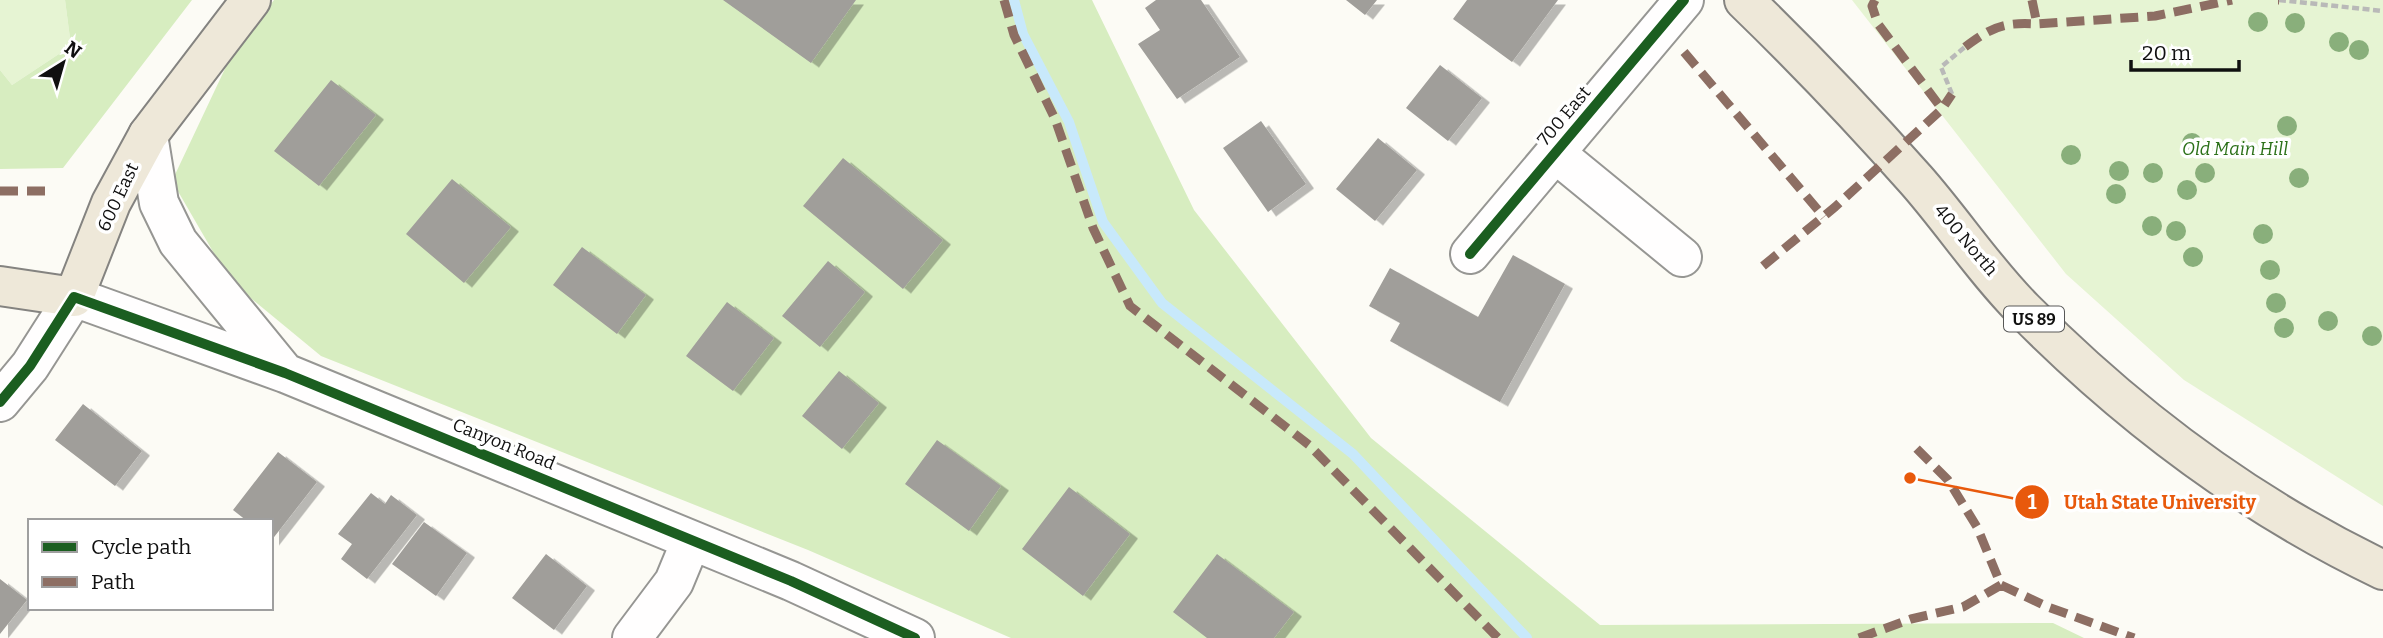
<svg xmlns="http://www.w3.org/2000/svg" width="2383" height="638" viewBox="0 0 2383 638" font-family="Bitter,serif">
<defs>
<filter id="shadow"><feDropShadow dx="8" dy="4.5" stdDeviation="0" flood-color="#0004"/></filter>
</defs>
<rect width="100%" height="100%" fill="#fcfbf5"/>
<path fill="#e6f4d3" d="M0 0H65L71 46 12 85 0 70Z
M1852 0H2383V506L2184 380 2066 274Z"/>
<path fill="#d7edc0" d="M65 0H192L63 168 0 169V70L12 85 71 46Z
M274 0H1092L1194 210 1371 438 1600 625 2053 623 2084 638H1011L808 550 321 356 230 281 172 181 231 56Z"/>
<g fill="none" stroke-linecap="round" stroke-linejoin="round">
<path stroke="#c8e9fb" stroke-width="10" d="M1014 0 1023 34 1069 122 1103 222 1162 303 1353 454 1527 638"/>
</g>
<path fill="#a09e9a" filter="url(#shadow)" d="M723 0H856L811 63Z
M1156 0H1201L1240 57 1177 99 1138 44 1160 30 1145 8Z
M1346 0H1377L1365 15Z
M1467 0H1558L1512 62 1453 19Z
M1440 65 1482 98 1448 141 1406 108Z
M331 80 376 115 319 186 274 151Z
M1261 121 1306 184 1268 212 1223 148Z
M1378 138 1417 170 1375 221 1336 189Z
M843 158 943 240 903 289 803 206Z
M452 179 511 227 464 283 406 234Z
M582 247 646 295 617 334 553 285Z
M1513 255 1565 284 1500 402 1390 341 1400 323 1369 306 1390 268 1478 317Z
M828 261 865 292 820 347 782 316Z
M727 302 774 338 733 391 686 356Z
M839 371 879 403 842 449 802 416Z
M83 404 142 451 115 486 55 440Z
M937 440 1001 486 969 531 905 484Z
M278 452 317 482 271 541V521H247L233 510Z
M1069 487 1130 534 1083 596 1022 549Z
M371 493 385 504 391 495 417 515 367 579 341 559 352 544 338 534Z
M424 522 467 553 436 596 392 564Z
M546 554 587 586 554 630 512 598Z
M1217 554 1294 612 1274 638H1207L1173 612Z
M0 579 27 600 0 634Z"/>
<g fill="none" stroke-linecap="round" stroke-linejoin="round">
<g stroke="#969693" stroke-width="42">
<path id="minor" d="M148 135 159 203 178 242 285 373
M1555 153 1682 257
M1470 254 1684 0
M0 402 30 366 74 297 285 373 791 581 915 638
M632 638 674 582 691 541"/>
</g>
<g stroke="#848380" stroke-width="42">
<path id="major" d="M1744 0C1804 58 1861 118 1916 180 1953 222 1985 271 2024 310 2129 416 2249 506 2383 570
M0 286 74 297 111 203 148 135 251 0"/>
</g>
<path stroke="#b9b9b8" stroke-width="4.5" stroke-dasharray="7 3.5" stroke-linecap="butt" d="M2279 0 2383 11
M1952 94 1941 67 1965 47"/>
<use href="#minor" stroke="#fffefe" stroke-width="38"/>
<use href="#major" stroke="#eee8d9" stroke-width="38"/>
<path stroke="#8d6e63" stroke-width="9" stroke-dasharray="18 9" stroke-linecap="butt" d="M1004 0 1014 35 1055 119 1093 228 1130 306 1309 445 1498 638
M1875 0 1872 6 1878 24 1942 109
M2032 0 2037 24 2155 16 2232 0
M2278 0H2279
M1965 47C1992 27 2003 22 2037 24
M1684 52 1824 217
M0 191H48
M1763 266 1835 207 1942 109 1952 94
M2001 585 2048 607 2134 638
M1859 638 1911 619 1963 607 2001 585 1977 527 1948 480 1911 443"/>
<g stroke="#fff" stroke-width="15">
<path id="cycleway" d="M1470 254 1684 0
M0 402 30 366 74 297 285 373 791 581 915 638"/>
</g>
<use href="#cycleway" stroke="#1b5e20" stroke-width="10"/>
</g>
<g fill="#89af7b">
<circle cx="2258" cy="22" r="10"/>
<circle cx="2295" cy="23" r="10"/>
<circle cx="2339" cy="42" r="10"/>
<circle cx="2359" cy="50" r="10"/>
<circle cx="2287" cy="126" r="10"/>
<circle cx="2192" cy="143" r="10"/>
<circle cx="2071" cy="155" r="10"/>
<circle cx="2119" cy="171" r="10"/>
<circle cx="2153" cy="173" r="10"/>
<circle cx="2205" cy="173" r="10"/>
<circle cx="2299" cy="178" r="10"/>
<circle cx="2187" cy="190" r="10"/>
<circle cx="2116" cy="194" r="10"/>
<circle cx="2152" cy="226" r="10"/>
<circle cx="2176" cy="231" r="10"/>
<circle cx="2263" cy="234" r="10"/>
<circle cx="2193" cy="257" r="10"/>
<circle cx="2270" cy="270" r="10"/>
<circle cx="2276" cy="303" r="10"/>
<circle cx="2328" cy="321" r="10"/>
<circle cx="2284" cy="328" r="10"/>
<circle cx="2372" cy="336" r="10"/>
</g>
<g text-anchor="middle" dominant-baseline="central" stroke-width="7" stroke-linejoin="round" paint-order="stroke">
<rect fill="#fff" stroke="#585858" stroke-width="2" x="2004" y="306.5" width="60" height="25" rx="5"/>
<g font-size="16" font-weight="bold" fill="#101010">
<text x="2034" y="319">US 89</text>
</g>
<g font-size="18" fill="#101010" stroke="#fff">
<text transform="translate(1564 116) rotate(-50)">700 East</text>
<text transform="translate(118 197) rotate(-65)">600 East</text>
<text transform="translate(1966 240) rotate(50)">400 North</text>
<text transform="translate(504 444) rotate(22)">Canyon Road</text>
</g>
<g font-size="18" font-style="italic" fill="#2b7018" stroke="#fff">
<text x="2235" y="149">Old Main Hill</text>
</g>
</g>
<path fill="none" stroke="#e8590c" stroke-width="2.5" d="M1910 478L2032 502"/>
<g fill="#e8590c" stroke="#fff" stroke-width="2.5">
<circle cx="1910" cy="478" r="7"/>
<circle cx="2032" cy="502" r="18"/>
</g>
<g font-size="21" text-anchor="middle" font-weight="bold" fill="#fff">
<text x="2032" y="509">1</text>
</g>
<g font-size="19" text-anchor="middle" font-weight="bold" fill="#e8590c" stroke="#fff" stroke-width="7" stroke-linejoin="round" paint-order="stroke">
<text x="2160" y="509">Utah State University</text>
</g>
<rect x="28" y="519" width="245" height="91" fill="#ffffff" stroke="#9f9f9f" stroke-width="2"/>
<rect x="42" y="542" width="35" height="10" fill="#1b5e20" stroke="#9f9f9f" stroke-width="2"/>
<text x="91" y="554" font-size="21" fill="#101010">Cycle path</text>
<rect x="42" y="577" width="35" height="10" fill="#8d6e63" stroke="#9f9f9f" stroke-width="2"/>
<text x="91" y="589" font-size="21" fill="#101010">Path</text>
<g transform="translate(63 63) rotate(37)" stroke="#ffffff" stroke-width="5" paint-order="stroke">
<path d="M0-5L12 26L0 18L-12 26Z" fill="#101010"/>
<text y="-10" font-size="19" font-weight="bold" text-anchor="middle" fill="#101010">N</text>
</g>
<path d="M2131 60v10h108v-10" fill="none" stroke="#101010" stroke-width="3.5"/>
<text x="2142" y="60" font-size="21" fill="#101010" stroke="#ffffff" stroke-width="5" paint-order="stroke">20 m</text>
</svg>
